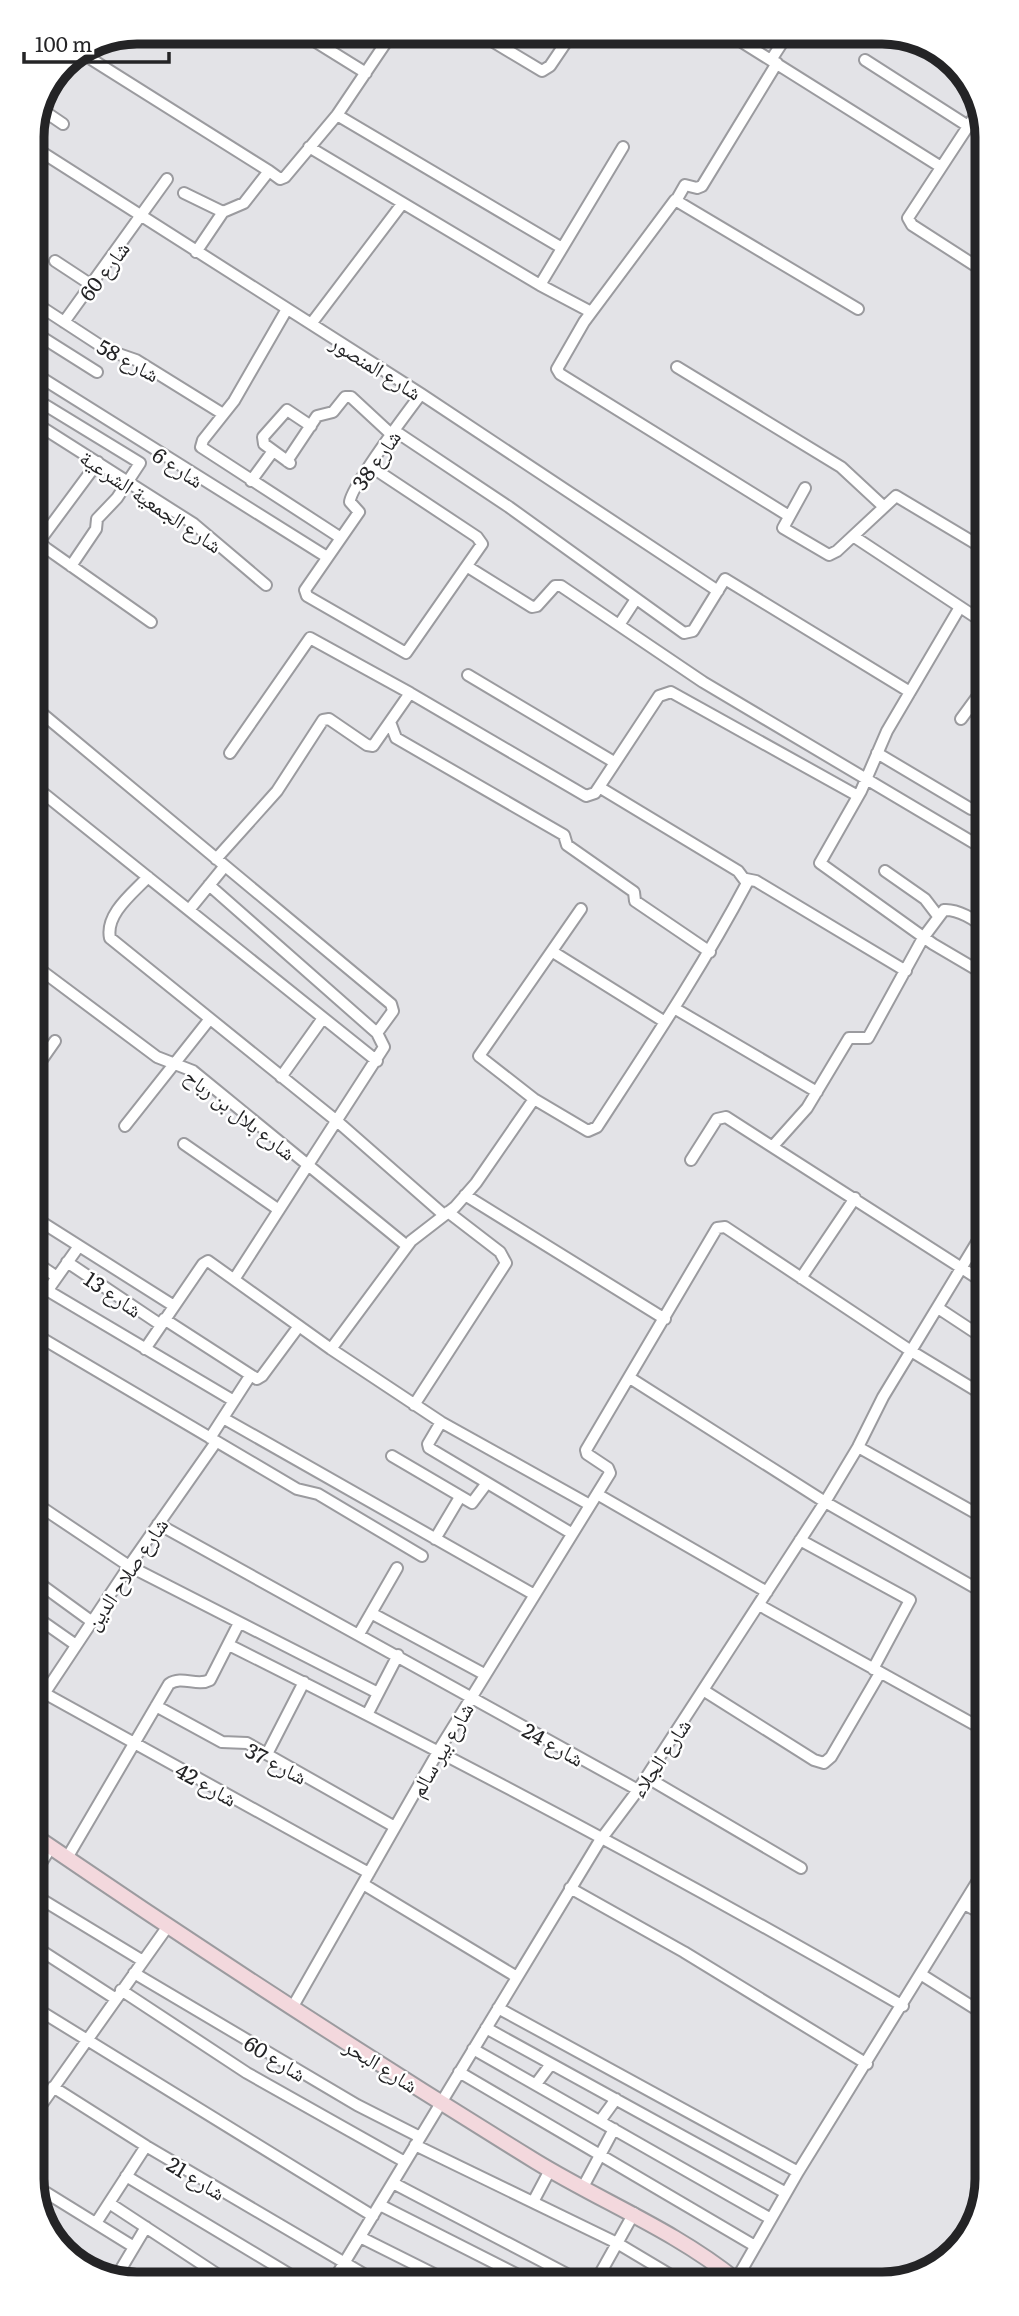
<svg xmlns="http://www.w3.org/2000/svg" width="1019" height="2316" viewBox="0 0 1019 2316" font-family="Literata,'Noto Naskh Arabic',serif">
<rect width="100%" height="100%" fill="#e3e3e7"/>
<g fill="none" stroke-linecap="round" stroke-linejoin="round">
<g stroke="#9b9b9f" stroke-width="14">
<path id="street" d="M200 32 211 40
M305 32 308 37 366 73
M477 32 542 71 550 66 573 32
M726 32 941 167
M83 54 269 171
M771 60 789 32
M865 60 968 126
M982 105 908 218 912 225 982 270
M41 109 63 124
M337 115 562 248
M32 146 421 394 718 591
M309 147 540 285 623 147
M184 193 223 212
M677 199 685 185 697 188 702 186 777 63
M196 252 223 212 244 203 269 171 280 179 285 177 337 115 393 32
M55 261 90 284
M540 285 591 312
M35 303 107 350 136 360 223 414
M287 309 234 401 203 440 201 447 341 538
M64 322 167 179
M311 324 402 204
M32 331 97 372
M677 367 841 467 883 506
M32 372 327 557
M32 397 140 463 117 498 97 519 96 529 71 566
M32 421 194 524 266 585
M395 431 509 507 684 633 693 631 725 579 910 692
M287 461 317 416 333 412 345 397H351L392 435
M290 463 264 444 263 437 287 410 311 426
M370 466 477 537 482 544 406 653 307 596 305 590 359 512 350 502C349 489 409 410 421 394
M251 481 273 451
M805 488 783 528 829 555 837 551 896 496 983 548
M789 516 560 374 557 369 584 322 675 200 858 309
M853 536 983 622
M33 539 151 622
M38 543 98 462
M33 565 45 547
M468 567 532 607 537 606 555 586H561L703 682 974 843
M960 607 887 731 861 791 820 863 933 944 984 974
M619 625 636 599
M468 675 614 762
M33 706 391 1004 393 1011 377 1033
M961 719 983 689
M390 722 396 738 564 835 567 845 634 892 635 901 710 952
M230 753 310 638 410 693
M877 753 971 809
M33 785 377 1061
M216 859 277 791 323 720 329 719 367 745 373 746 410 693 586 796 595 793 599 787
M885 871 925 899 938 916
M148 877C133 893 105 914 110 938L338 1122 444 1215
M746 879 756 881 906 971
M209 885 377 1033 384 1047 235 1278
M581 909 479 1056 534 1099 588 1131 597 1127C649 1047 702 968 747 883L738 871 599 787 659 696 671 692 858 796
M189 910 224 867
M553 952 665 1022
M34 965 157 1057 193 1071 407 1246
M674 1008 817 1092
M34 1071 55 1041
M281 1077 323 1018
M125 1126 209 1020
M184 1144 279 1210
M773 1146 807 1108 849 1038H868L923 938 944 910C956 909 977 919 984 930
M691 1160 717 1119 726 1117 985 1283
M465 1195 665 1319
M35 1218 174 1306
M79 1246 50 1287V1292L234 1401
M35 1262 57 1277
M67 1262 161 1325
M801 1278 855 1198
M938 1308 985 1339
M164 1319 257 1379 262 1376 299 1326
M35 1343 43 1339 297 1489 318 1494 422 1556
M145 1349 203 1264 208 1261 331 1349 411 1241 455 1207 476 1183 534 1099
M331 1349 441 1422 590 1505
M630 1378 825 1502 986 1594
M414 1405 506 1263 500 1252 448 1212
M223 1418 533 1594
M441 1422 428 1444 429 1448 571 1533
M210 1438 250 1376
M858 1447 986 1519
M392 1456 472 1503 487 1483
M597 1494 767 1592
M35 1503 129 1566 378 1693
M158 1524 638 1790
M435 1539 460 1497
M800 1540 910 1600 873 1669
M36 1581 91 1621
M759 1605 986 1731
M371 1613 484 1674
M36 1617 76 1645
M359 1634 397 1568
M229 1645C457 1759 682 1878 903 2006
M703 1690 814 1760 824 1763 831 1757 880 1673
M44 1693 369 1873
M36 1706 129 1566 216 1442
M156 1706 222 1742 247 1743 395 1827
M368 1713 398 1655
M267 1754 304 1682
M646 1777 801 1868
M67 1858 169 1684C182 1675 197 1687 210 1680L239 1623
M36 1871 51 1847
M363 1884 517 1977
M570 1888 684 1952 867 2064
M36 1896 143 1961
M964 1904 987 1916
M37 1948 116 1999
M134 1973 357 2105 420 2137
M922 1975 987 2016
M121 1990 247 2073 405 2162
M292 2008 439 1750 610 1473 608 1468 587 1454 586 1450 717 1228 725 1227 911 1351 985 1396
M498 2008 798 2172
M37 2009 373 2216
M486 2028 786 2193
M473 2049 771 2219
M459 2072 755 2246
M536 2084 551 2064
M53 2087 146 2146 379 2283
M37 2111 168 1926
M600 2121 616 2099
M415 2145 617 2243 679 2280
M126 2176 304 2283
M393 2183 580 2281
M37 2187 134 2247
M583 2187 614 2129
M533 2202 550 2170
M109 2203 232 2284
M380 2205 530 2281
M96 2223 146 2146
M360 2237 450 2282
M115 2279 146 2227
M736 2280 798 2172 987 1866
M596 2281 634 2213
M332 2283 599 1842 638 1790 825 1502 858 1447 883 1397 985 1229"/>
</g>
<g stroke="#9b9b9f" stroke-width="18">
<path id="secondary" d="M36 1837C200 1949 366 2057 535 2161 602 2202 674 2230 736 2280"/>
</g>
<use href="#street" stroke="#fff" stroke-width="10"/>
<use href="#secondary" stroke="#f3d8dd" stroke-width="14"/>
</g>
<g text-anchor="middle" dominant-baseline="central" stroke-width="5" stroke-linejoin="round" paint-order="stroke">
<g font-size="21" fill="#242426" stroke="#fff">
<text transform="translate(103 270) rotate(-53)">شارع 60</text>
<text transform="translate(129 359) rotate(28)">شارع 58</text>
<text transform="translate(377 366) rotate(32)">شارع المنصور</text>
<text transform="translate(375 459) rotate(-55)">شارع 38</text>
<text transform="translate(179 466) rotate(33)">شارع 6</text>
<text transform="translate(152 500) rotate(34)">شارع الجمعية الشرعية</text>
<text transform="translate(241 1113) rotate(38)">شارع بلال بن رباح</text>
<text transform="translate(114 1293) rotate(34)">شارع 13</text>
<text transform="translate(125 1573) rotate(-56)">شارع صلاح الدين</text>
<text transform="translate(554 1743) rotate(29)">شارع 24</text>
<text transform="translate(440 1749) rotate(-60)">شارع بير سالم</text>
<text transform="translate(659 1757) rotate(-56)">شارع الجلاء</text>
<text transform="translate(277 1762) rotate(27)">شارع 37</text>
<text transform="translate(207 1783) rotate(29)">شارع 42</text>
<text transform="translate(276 2057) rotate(31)">شارع 60</text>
<text transform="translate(382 2064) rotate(32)">شارع البحر</text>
<text transform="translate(197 2177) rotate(31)">شارع 21</text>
</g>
</g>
<path d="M0 0H1019V2316H0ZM137 44H882A93 93 0 0 1 975 137V2179A93 93 0 0 1 882 2272H137A93 93 0 0 1 44 2179V137A93 93 0 0 1 137 44Z" fill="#fff" fill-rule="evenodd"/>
<path fill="none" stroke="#242426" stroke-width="9" d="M137 44H882A93 93 0 0 1 975 137V2179A93 93 0 0 1 882 2272H137A93 93 0 0 1 44 2179V137A93 93 0 0 1 137 44Z"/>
<path d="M24 52v10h145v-10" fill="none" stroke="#242426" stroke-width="3.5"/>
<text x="35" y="52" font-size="21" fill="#242426" stroke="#ffffff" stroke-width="5" paint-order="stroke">100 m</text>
</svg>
